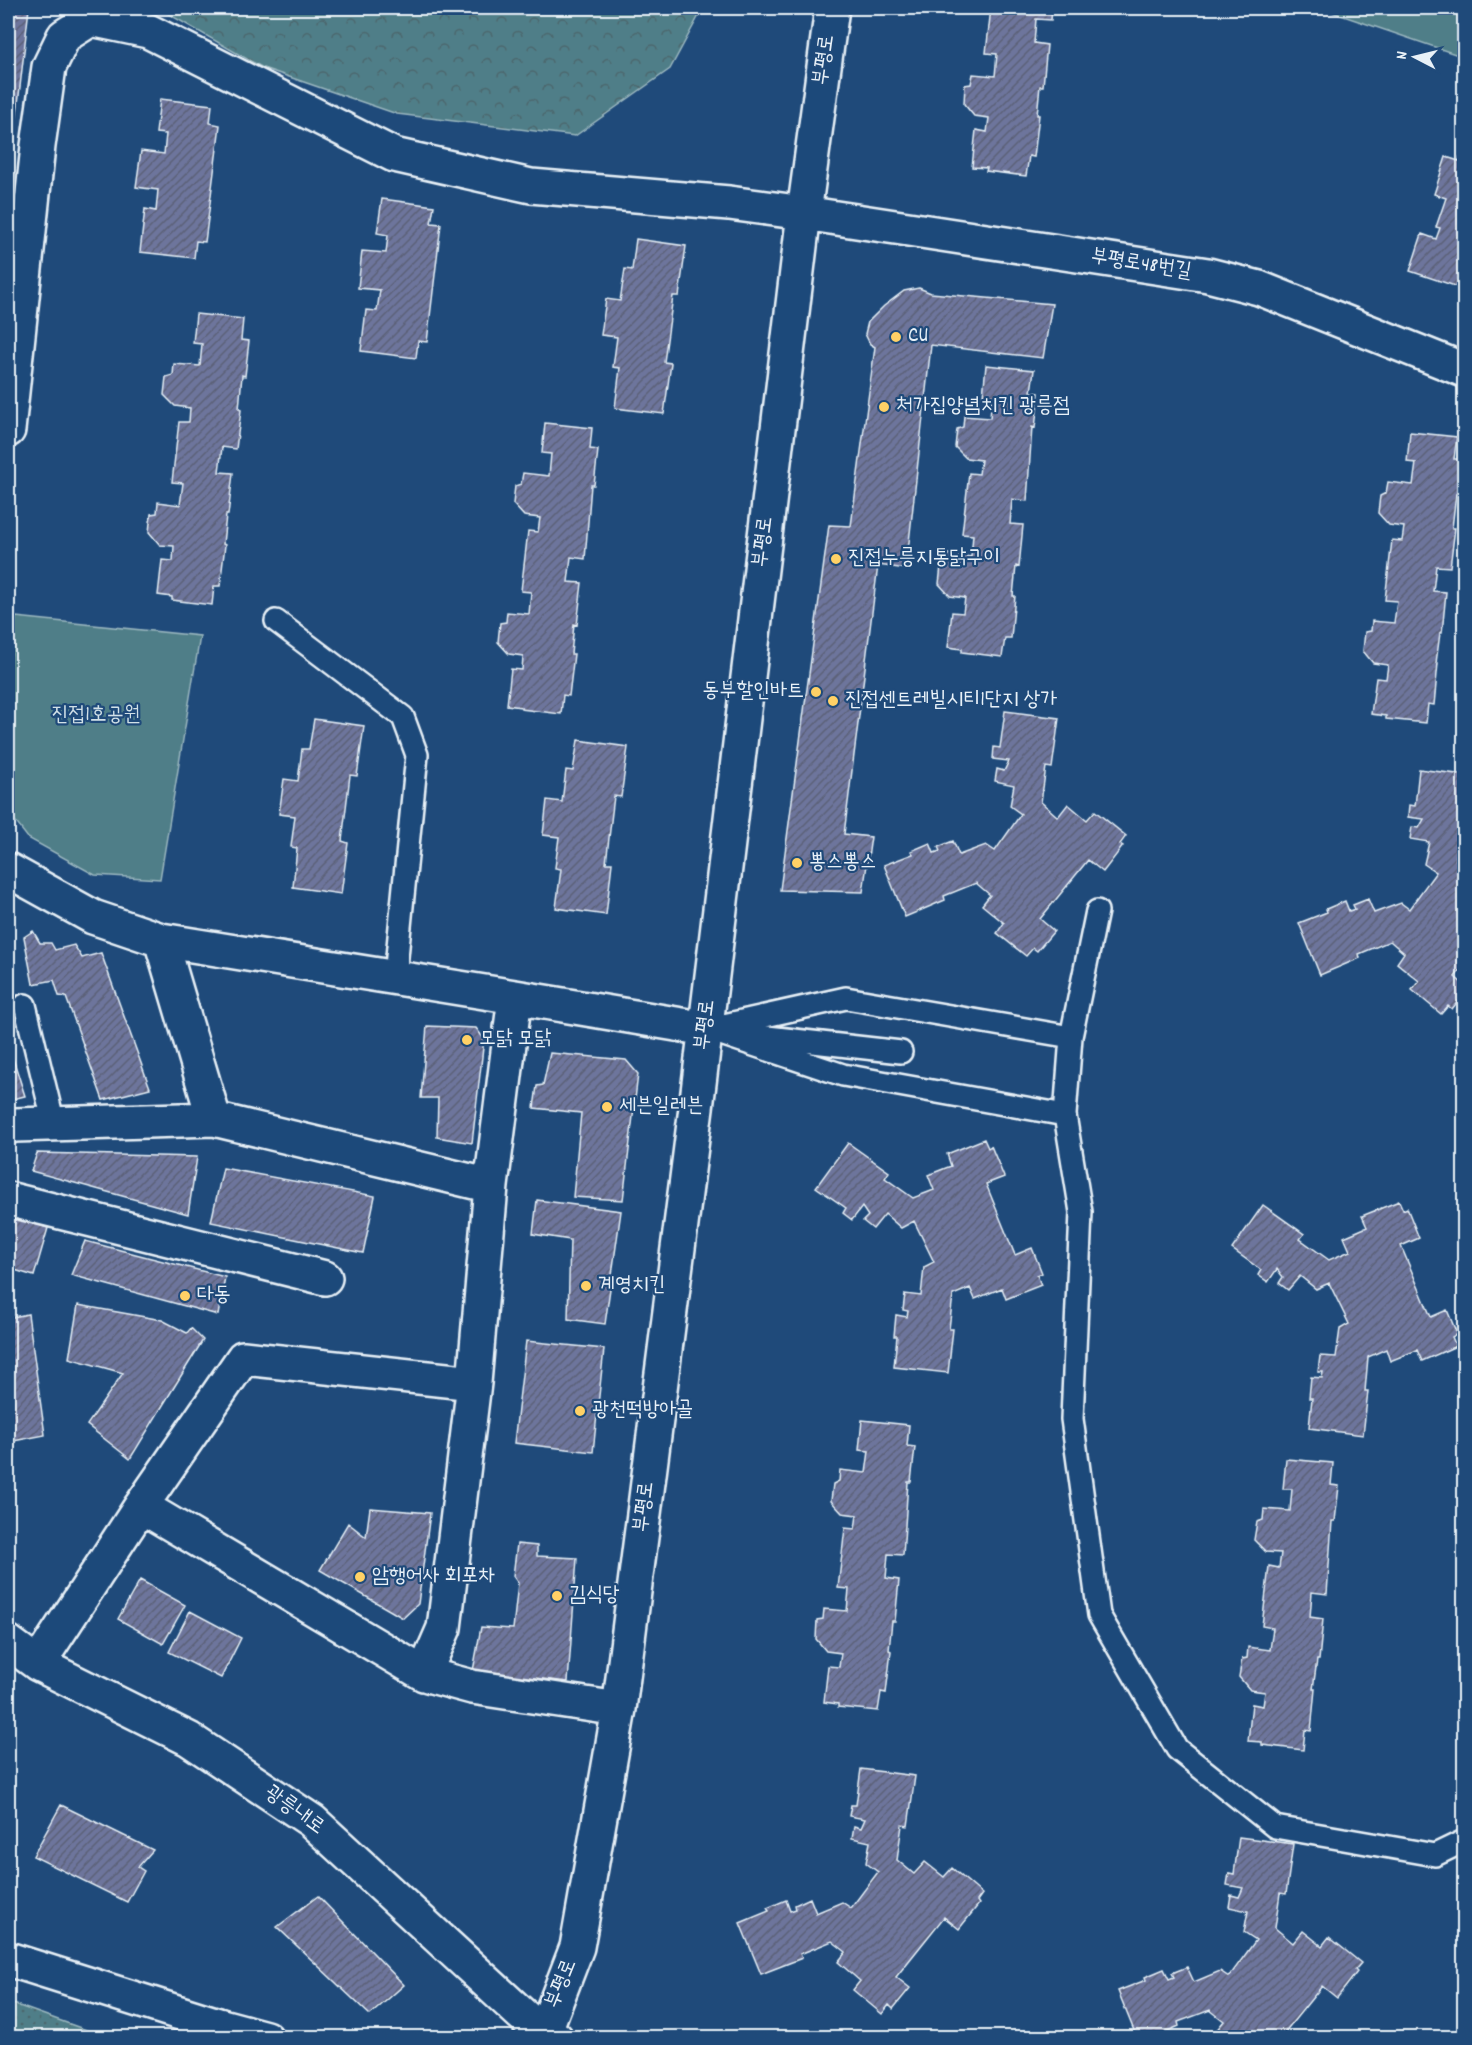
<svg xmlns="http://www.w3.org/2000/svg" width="1472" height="2045" viewBox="0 0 1472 2045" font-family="Dekko,'Poor Story',sans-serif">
<defs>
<pattern id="grass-dots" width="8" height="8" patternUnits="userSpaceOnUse" patternTransform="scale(1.5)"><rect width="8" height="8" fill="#507e88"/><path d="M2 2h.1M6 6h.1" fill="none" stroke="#4c666c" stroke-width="1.8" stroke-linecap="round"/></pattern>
<pattern id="forest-crowns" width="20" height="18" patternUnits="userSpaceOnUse" patternTransform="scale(1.5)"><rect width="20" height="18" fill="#507e88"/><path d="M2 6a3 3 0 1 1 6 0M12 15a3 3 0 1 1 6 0" fill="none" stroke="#4c666c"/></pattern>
<pattern id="building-hatch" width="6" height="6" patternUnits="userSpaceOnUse" patternTransform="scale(1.5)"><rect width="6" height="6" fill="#6d759c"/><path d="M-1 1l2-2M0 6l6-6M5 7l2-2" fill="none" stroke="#5b6177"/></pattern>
</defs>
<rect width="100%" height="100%" fill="#1f4a7a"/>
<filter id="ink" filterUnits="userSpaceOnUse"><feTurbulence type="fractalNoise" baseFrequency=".0167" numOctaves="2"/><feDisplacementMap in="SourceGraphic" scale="12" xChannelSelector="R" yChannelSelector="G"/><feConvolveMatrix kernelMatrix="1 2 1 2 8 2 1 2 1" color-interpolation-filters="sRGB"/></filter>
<g filter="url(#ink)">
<path fill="url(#grass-dots)" stroke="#9cb8c0" stroke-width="1.5" d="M8 2002 106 2037H8Z"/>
<path fill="url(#forest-crowns)" stroke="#9cb8c0" stroke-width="1.5" d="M158 8H703L670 69 575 136 397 114 263 68Z"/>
<path fill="#507e88" stroke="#9cb8c0" stroke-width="1.5" d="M1320 8H1464V57Z
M16 617 200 636 160 879 95 875 28 838 8 812V683Z"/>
<path fill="url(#building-hatch)" stroke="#e8f1f8" stroke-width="1.5" d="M8 8H29L8 191Z
M991 8H1052L1051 20 1036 19 1034 43 1047 45 1043 86H1040L1037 115H1039L1034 157 1029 156 1026 176 986 171 987 168 972 167 976 130 987 132 989 118 974 116 964 104 965 85 971 84 973 74 995 76 997 54 986 53Z
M8 10 13 15 8 81Z
M160 99 212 105 210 123 220 125 205 242 196 241 194 258 140 252 145 209 156 211 158 190 136 187 141 151 164 154 166 134 156 133Z
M1464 146V289L1410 271 1422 234 1436 239 1440 228 1436 227 1446 198 1434 194 1446 157 1459 161Z
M382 199 434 206 431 223 441 224 427 342 418 341 416 358 361 351 366 310 377 311 380 290 358 288 362 251 386 253 388 235 377 233Z
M636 239 686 246 679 296H673L664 362 671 363 664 414 615 408 620 368 613 367 617 337 601 335 606 299 620 301 625 269 632 270Z
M919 288 931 293 1052 304 1043 358 931 345 906 569 878 565 844 834 871 837 863 892 780 890 829 525 851 526 875 347 870 344 865 334 868 322 884 306 904 291Z
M196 314 243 319 241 340 249 341 245 376 242 375 239 409 241 410 236 449 222 447 219 472 233 473 228 515H226L223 544 225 545 220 586H214L212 605 172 600V597L158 595 162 560 173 561 174 546 160 545 149 532 151 514 157 513 158 502 180 505 183 483 172 482 179 422H189L190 408 175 406 164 395 166 377 173 375 174 364 200 366 202 344 193 343Z
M986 365 1034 370 1031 392 1039 393 1035 428 1032 427 1027 501 1012 499 1010 524 1023 525 1019 567 1016 566 1013 596H1015L1011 638H1005L1002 657 962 652V649L948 647 952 612 963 613 965 598 950 596 939 584 941 566 947 565 948 554 971 557 973 535 962 534 969 473 979 474 981 460 966 458 955 447 957 429 963 427 964 416 990 418 992 396H983Z
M545 423 592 428 590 449 598 450 594 485H591L585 559 571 557 568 582 582 583 577 625 574 624 571 654H574L569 696 563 695 561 714 521 709V707L507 705 511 669 522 670 523 656 509 654 498 642 500 623 506 622 507 612 529 614 531 592 521 591 528 531 538 532 540 518 524 516 513 504 515 486 521 484 523 473 549 476 551 454 542 453Z
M1410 432 1457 437 1454 459H1462L1459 495 1456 494 1452 528H1455L1450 567 1436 566 1433 591 1446 592 1442 633H1440L1436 663H1438L1434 705 1428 704 1426 723 1386 719V716L1371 714 1376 678 1386 679 1388 665 1373 663 1363 651 1365 632 1371 631 1372 621 1394 623 1397 601 1385 600 1392 540 1402 541 1404 527 1389 525 1378 513 1380 496 1386 493 1388 482 1413 485 1416 463 1407 462Z
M1005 711 1059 718 1052 768 1046 767 1041 802 1058 817 1068 804 1087 820 1095 811 1126 836 1120 844 1123 846 1103 872 1088 860 1040 919 1054 931 1037 951 1033 948 1026 956 997 933 1004 923 982 905 990 895 976 883 944 896 945 900 905 917 884 865 913 854 911 851 930 843 934 853 940 851 938 847 953 841 959 855 986 845 995 851 1021 814 1010 806 1014 785 995 781 997 769 1004 771 1009 761 993 759 994 747 1000 748Z
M314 719 364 726 357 776 350 775 342 841 348 843 341 894 293 887 297 848 291 847 295 816 279 814 284 779 298 781 302 749H309Z
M578 740 628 747 621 797 614 796 606 863H612L606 915 556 908 561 869 555 868 559 837 543 835 547 800 562 802 566 770 573 771Z
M1419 769 1464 775V826L1460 825 1456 860 1464 867V965L1455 977 1464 985V994L1452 1009 1448 1006 1441 1014 1412 990 1419 981 1397 963 1404 953 1390 941 1359 954 1360 958 1320 975 1299 923 1327 912 1326 909 1345 901 1349 911 1355 909 1353 905 1368 899 1374 913 1401 903 1409 909 1436 872 1424 864 1429 842 1410 839 1412 827 1419 828 1424 819 1408 817 1409 805 1415 806Z
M33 931 40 943H51L55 950 74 945 82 958 101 953 150 1088 103 1100 66 997 59 996 54 980 33 984 24 937Z
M427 1026 476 1028 484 1039 472 1143 437 1137 438 1098H421Z
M8 1043 25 1096 8 1100Z
M550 1053 626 1060 638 1074 623 1200 573 1197 581 1113 534 1108 537 1086 543 1085Z
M984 1139 988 1148 991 1146 1004 1177 986 1184 1015 1255 1032 1248 1042 1273 1037 1275 1041 1285 1006 1299 1002 1288 975 1299 970 1288 953 1295 949 1329H953L948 1373 894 1367 897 1336H894L896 1315 907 1317 908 1311 903 1310 905 1294 921 1296 924 1267 934 1262 914 1221 901 1228 885 1214 873 1229 863 1221 868 1216 862 1207 852 1220 843 1213 846 1208 816 1187 848 1143 889 1172 885 1178 913 1198 934 1190 928 1175 951 1166 947 1154Z
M37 1153 197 1157 188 1214 31 1171Z
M223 1168 375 1196 363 1253 211 1222Z
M537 1200 621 1211 605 1324 568 1319 570 1240 533 1234Z
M1399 1201 1403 1210 1407 1208 1419 1238 1401 1246 1431 1317 1447 1310 1457 1334 1452 1337 1456 1346 1422 1361 1417 1350 1390 1361 1386 1349 1368 1357 1365 1391H1368L1363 1435 1309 1428 1312 1398H1309L1311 1377 1322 1378 1323 1372H1318L1320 1356 1336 1357 1340 1329 1349 1324 1329 1283 1316 1289 1300 1276 1288 1290 1279 1283 1283 1277 1277 1269 1268 1282 1258 1275 1261 1270 1232 1249 1263 1205 1304 1234 1300 1239 1329 1260 1350 1251 1344 1237 1367 1227 1362 1216Z
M8 1215 48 1228 34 1276 8 1268Z
M85 1241 225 1277 218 1315 71 1275Z
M78 1305 162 1320 187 1333 191 1328 203 1340 130 1459 87 1425 123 1373 69 1358Z
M28 1314 45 1435 8 1442V1318Z
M526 1341 604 1349 593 1452 514 1443Z
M862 1420 909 1425 907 1446 915 1447 911 1482H908L903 1555 888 1554 886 1578 899 1580 895 1621H892L889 1650 891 1651 886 1693 881 1692 878 1711 838 1707V1704L824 1702 828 1666 839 1667 841 1653 826 1651 816 1639 817 1620 823 1619 824 1609 847 1611 849 1589 838 1588 845 1528 855 1529 857 1515 842 1513 831 1501 833 1484 839 1481 840 1470 866 1473 869 1451 859 1450Z
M1286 1459 1333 1463 1331 1485 1339 1486 1335 1521H1332L1327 1594 1312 1592 1310 1617 1323 1619 1319 1660H1317L1313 1689H1315L1311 1731 1305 1730 1303 1750 1262 1745V1742L1248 1741 1252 1704 1263 1706 1265 1692 1250 1690 1239 1677 1242 1659 1247 1658 1248 1647 1270 1650 1273 1628 1262 1626 1269 1566 1279 1568 1281 1553 1266 1552 1254 1540 1257 1522 1263 1520 1264 1509 1290 1511 1292 1489H1283Z
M370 1508 430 1513 418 1604 403 1618 320 1570 348 1523 366 1537Z
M517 1544 537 1546V1556L577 1558 568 1682 473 1671 481 1627 513 1629 518 1583 513 1576Z
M140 1580 185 1605 163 1644 118 1619Z
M190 1611 241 1638 221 1678 169 1652Z
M861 1769 915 1776 908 1826 902 1825 897 1860 914 1874 925 1862 944 1877 952 1868 982 1894 977 1901 979 1904 959 1929 944 1917 896 1977 910 1988 893 2009 889 2005 882 2014 853 1990 860 1981 838 1962 846 1952 832 1941 800 1954 802 1958 761 1974 740 1923 769 1911 767 1908 786 1900 790 1911 796 1909 795 1905 810 1898 816 1913 842 1902 851 1908 878 1872 866 1863 870 1842 852 1838 854 1826 861 1828 865 1819 849 1816 851 1805H856Z
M61 1805 153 1850 138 1867 144 1871 127 1902 33 1856Z
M1239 1837 1293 1844 1286 1894 1280 1893 1275 1928 1293 1943 1303 1931 1322 1946 1329 1937 1361 1963 1355 1970 1357 1972 1337 1998 1322 1986 1280 2038H1224L1216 2031 1224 2021 1210 2010 1178 2022 1179 2026 1152 2038H1137L1118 1991 1146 1980 1145 1977 1164 1969 1169 1979 1174 1977 1172 1973 1187 1967 1194 1982 1220 1971 1229 1977 1256 1940 1244 1932 1248 1911 1229 1907 1231 1895 1239 1897 1243 1888 1227 1885 1229 1873 1234 1874Z
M318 1896 404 1985 370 2015 277 1927Z"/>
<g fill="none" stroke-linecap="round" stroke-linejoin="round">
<g stroke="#e8f1f8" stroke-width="26">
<path id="service" d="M276 621 403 717 417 755 395 977
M1097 911 1071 1037 1065 1115 1081 1212 1072 1419 1099 1615 1177 1749 1275 1827 1435 1855 1464 1841
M25 1005 54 1124
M706 1029 846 998 1071 1037
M706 1029 843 1075 1065 1115
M751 1035 901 1052"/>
</g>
<g stroke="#e8f1f8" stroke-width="38">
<path id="minor" d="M8 430 38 146 49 67 64 36 91 19 148 31 394 155 531 186 729 203 804 213 1208 275 1259 288 1464 370
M8 870 93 917 161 940
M515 997 706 1029
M8 1127 15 1125 214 1119
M8 1199 325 1278
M474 1383 491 1186 515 997 161 940 214 1119 491 1186
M8 1642 38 1664 189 1739 312 1821 542 2033 556 2038
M38 1664 141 1506 243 1358 474 1383 444 1628 424 1674 141 1506
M424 1674 472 1687 619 1709
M218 2025 266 2038
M542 2038 577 1947 619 1709 697 1100 804 213 832 8"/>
</g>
<g stroke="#e8f1f8" stroke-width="38">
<path id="secondary" d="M8 1959 218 2025"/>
</g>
<use href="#service" stroke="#1f4a7a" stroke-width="21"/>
<use href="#minor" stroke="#1f4a7a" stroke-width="33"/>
<use href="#secondary" stroke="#1f4a7a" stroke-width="33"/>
</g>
</g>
<g fill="#ffd166" stroke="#1f4a7a" stroke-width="2">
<circle cx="896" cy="337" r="6"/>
<circle cx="884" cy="407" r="6"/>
<circle cx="836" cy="559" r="6"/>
<circle cx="816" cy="692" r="6"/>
<circle cx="833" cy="701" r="6"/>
<circle cx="797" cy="863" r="6"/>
<circle cx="467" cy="1040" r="6"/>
<circle cx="607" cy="1107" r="6"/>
<circle cx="586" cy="1286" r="6"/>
<circle cx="185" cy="1296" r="6"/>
<circle cx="580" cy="1411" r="6"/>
<circle cx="360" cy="1577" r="6"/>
<circle cx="557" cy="1596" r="6"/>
</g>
<g text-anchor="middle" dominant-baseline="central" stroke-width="4.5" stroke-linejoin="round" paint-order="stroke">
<g font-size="21" fill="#e8f1f8" stroke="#1f4a7a">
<text transform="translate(825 60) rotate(-82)">부평로</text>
<text transform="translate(1141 265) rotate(9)">부평로48번길</text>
<text transform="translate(764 542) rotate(-83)">부평로</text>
<text transform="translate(706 1025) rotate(-83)">부평로</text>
<text transform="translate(645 1507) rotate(-83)">부평로</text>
<text transform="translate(294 1811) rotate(36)">광릉내로</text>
<text transform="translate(562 1984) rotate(-68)">부평로</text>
</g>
<g font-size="21" fill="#e8f1f8" stroke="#1f4a7a" text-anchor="start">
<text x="908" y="337">CU</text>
<text x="896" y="407">처가집양념치킨 광릉점</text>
<text x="848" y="559">진접누릉지통닭구이</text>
<text x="804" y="692" text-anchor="end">동부할인바트</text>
<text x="845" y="701">진접센트레빌시티1단지 상가</text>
<text x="809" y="863">뽕스뽕스</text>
<text x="479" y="1040">모닭 모닭</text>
<text x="619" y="1107">세븐일레븐</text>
<text x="598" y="1286">계영치킨</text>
<text x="197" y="1296">다동</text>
<text x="592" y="1411">광천떡방아골</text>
<text x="372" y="1577">암행어사 회포차</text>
<text x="569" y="1596">김식당</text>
</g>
<g font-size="21" fill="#d1e0e7" stroke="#1f4a7a">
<text x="96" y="716">진접1호공원</text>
</g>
</g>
<rect width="1472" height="2045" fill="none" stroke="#1f4a7a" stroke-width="30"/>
<rect x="15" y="15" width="1442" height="2015" fill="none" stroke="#e8f1f8" stroke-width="2" filter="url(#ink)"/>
<g transform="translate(1415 57) rotate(277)" stroke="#1f4a7a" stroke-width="4.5" paint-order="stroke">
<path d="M0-4.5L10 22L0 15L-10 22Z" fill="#e8f1f8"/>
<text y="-9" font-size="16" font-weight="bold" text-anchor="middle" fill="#e8f1f8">N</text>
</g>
</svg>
